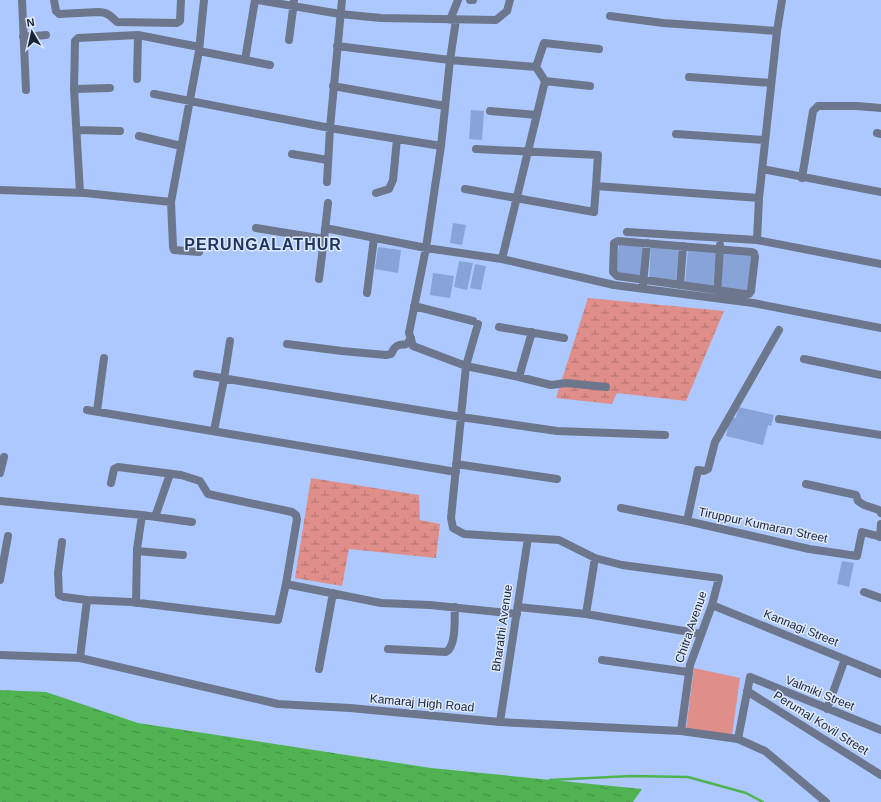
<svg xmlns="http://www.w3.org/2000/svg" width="881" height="802" viewBox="0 0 881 802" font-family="Helvetica,sans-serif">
<defs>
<pattern id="wetland-marsh" width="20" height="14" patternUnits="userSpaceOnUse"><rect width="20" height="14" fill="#df8e89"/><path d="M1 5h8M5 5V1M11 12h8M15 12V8" fill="none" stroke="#b47471"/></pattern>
<pattern id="water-ripples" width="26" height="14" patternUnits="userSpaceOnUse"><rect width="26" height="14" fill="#51b251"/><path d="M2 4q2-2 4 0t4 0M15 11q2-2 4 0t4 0" fill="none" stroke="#429144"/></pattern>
</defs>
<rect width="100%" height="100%" fill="#acc8fe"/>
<path fill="url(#wetland-marsh)" d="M588 298 724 311 686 401 617 393 612 404 556 398Z
M311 478 419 495 420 520 440 524 436 558 349 549 342 586 295 578Z"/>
<path fill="#df8e89" d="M694 668 740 678 732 735 686 729Z"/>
<path fill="url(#water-ripples)" d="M0 690 46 692 138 723 431 768 642 789 633 802H0Z"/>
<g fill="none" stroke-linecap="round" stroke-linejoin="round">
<path stroke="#51b251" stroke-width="2.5" d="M550 780 631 776 688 777 746 793 763 802"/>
</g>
<path fill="#88a3d7" d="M471 110 484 111 482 140 469 139Z
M453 223 466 225 462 245 450 243Z
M619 243 644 245 641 277 616 275Z
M651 244 679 246 676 281 649 280Z
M378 247 401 250 398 273 375 269Z
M688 248 716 251 713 287 685 284Z
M723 251 751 253 749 292 720 290Z
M459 261 473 263 467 290 454 287Z
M475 264 486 266 481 290 470 288Z
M433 273 454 276 450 298 430 295Z
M738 407 774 415 771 426 768 425 763 445 726 436 730 417 736 418Z
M842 561 854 563 849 587 837 584Z"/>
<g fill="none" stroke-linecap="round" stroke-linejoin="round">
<path stroke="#6c778d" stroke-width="8" d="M22 0 26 90
M54 0 56 11 59 14 98 12C107 12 111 16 117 22L177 23 180 21 181 0
M258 0 340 14 381 18 496 20 507 11 510 0
M470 0H473
M610 16 663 23 777 31
M450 20 458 0
M456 20 450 60 536 67
M23 37 46 35
M289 40 294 1
M337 46 450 60 441 146 426 248 409 333 413 346 466 366 478 324
M199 51 245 60 255 0
M245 60 270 65
M536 67 544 43 599 49
M689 77 771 83
M137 79 138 35
M545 81 590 86
M333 86 445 106
M74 89 110 88
M154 94 330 128 441 146
M490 111 537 115
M77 130 120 131
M877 133 881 134
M676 134 765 140
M139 136 181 146
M476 149 598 155 596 186 759 198
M292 154 328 160
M762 169 881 192
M802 178 813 111 818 106H857L881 108
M327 182 330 128 342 0
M465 189 594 212 596 186
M0 190 85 193 171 202
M80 193 74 89 75 41 78 38 138 35 199 47
M376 193 389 189 393 180 397 139
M256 228 324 239 328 203
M325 228 426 248 502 259 614 285 753 303 881 328
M627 232 757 240 881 264
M757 240 759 198 777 31 782 0
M618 241 752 252 754 253 755 257 751 291 749 294H745L617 276 613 272 614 245V243Z
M199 252 174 250 173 247 171 202 199 51 204 0
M502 259 545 81 536 67
M319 279 324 239
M643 284 647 243
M680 285 683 246
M367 293 374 238
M717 296 720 245
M414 306 473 321
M499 327 564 338
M287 344 342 351 386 355 391 354C393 351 394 347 397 346 404 342 405 349 411 338
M804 359 881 375
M197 374 461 417 557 431 665 435
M519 377 532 332
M606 387 566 383 551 385 519 377 466 366 451 518 453 528 464 534 559 540 595 558 622 565 719 578 712 605 690 665 681 731
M87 410 456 472
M97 411 104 358
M779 419 881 435
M214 431 224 379 230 341
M456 464 557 479
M0 473 4 457
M111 483 114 469 118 467 181 475 200 481 208 494 292 512 296 515 297 519 286 584
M806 484 856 495 858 501 864 505 879 510 881 513
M0 501 142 515 192 522
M621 508 687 521 809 549 857 556 862 532 881 537
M155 517 170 474
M687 521 698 470 704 471 708 469 715 442 779 330
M880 537 881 524
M62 542 58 573 59 595 64 597 87 600
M137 551 183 555
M0 580 8 536
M864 592 881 598
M136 603 137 549 142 515
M712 605 881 674
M518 607 586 614 701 634
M586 614 595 558
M388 649 446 652C457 645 454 619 455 607
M80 658 87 600 131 602 278 620 286 584 381 603 430 605 517 614
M602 660 688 672
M319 669 333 593
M747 691 881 775
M827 709 845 659
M500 722 528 538
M738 739 750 677 881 730"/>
<path stroke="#6c778d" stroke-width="8" d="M0 655 80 658 278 704 350 708 500 722 681 731 738 739 765 751 826 802"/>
</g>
<g text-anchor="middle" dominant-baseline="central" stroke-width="3" stroke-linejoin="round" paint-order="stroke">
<g font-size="12" fill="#1a2438" stroke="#dde9ff">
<text transform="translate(763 525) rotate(12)">Tiruppur Kumaran Street</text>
<text transform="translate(691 627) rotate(-71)">Chitra Avenue</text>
<text transform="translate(502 628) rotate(-82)">Bharathi Avenue</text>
<text transform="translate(801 628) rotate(22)">Kannagi Street</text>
<text transform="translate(820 693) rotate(22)">Valmiki Street</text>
<text transform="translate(422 703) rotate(5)">Kamaraj High Road</text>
<text transform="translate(821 723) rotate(32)">Perumal Kovil Street</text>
</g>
<g font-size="16" font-weight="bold" letter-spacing="1" fill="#1f3460" stroke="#dde9ff">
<text x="263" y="244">PERUNGALATHUR</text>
</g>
</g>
<g transform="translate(32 32) rotate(351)" stroke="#dde9ff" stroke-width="3" paint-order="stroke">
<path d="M0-3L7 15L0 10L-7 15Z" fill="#1a2438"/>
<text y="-6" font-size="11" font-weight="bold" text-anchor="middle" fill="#1a2438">N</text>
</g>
</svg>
